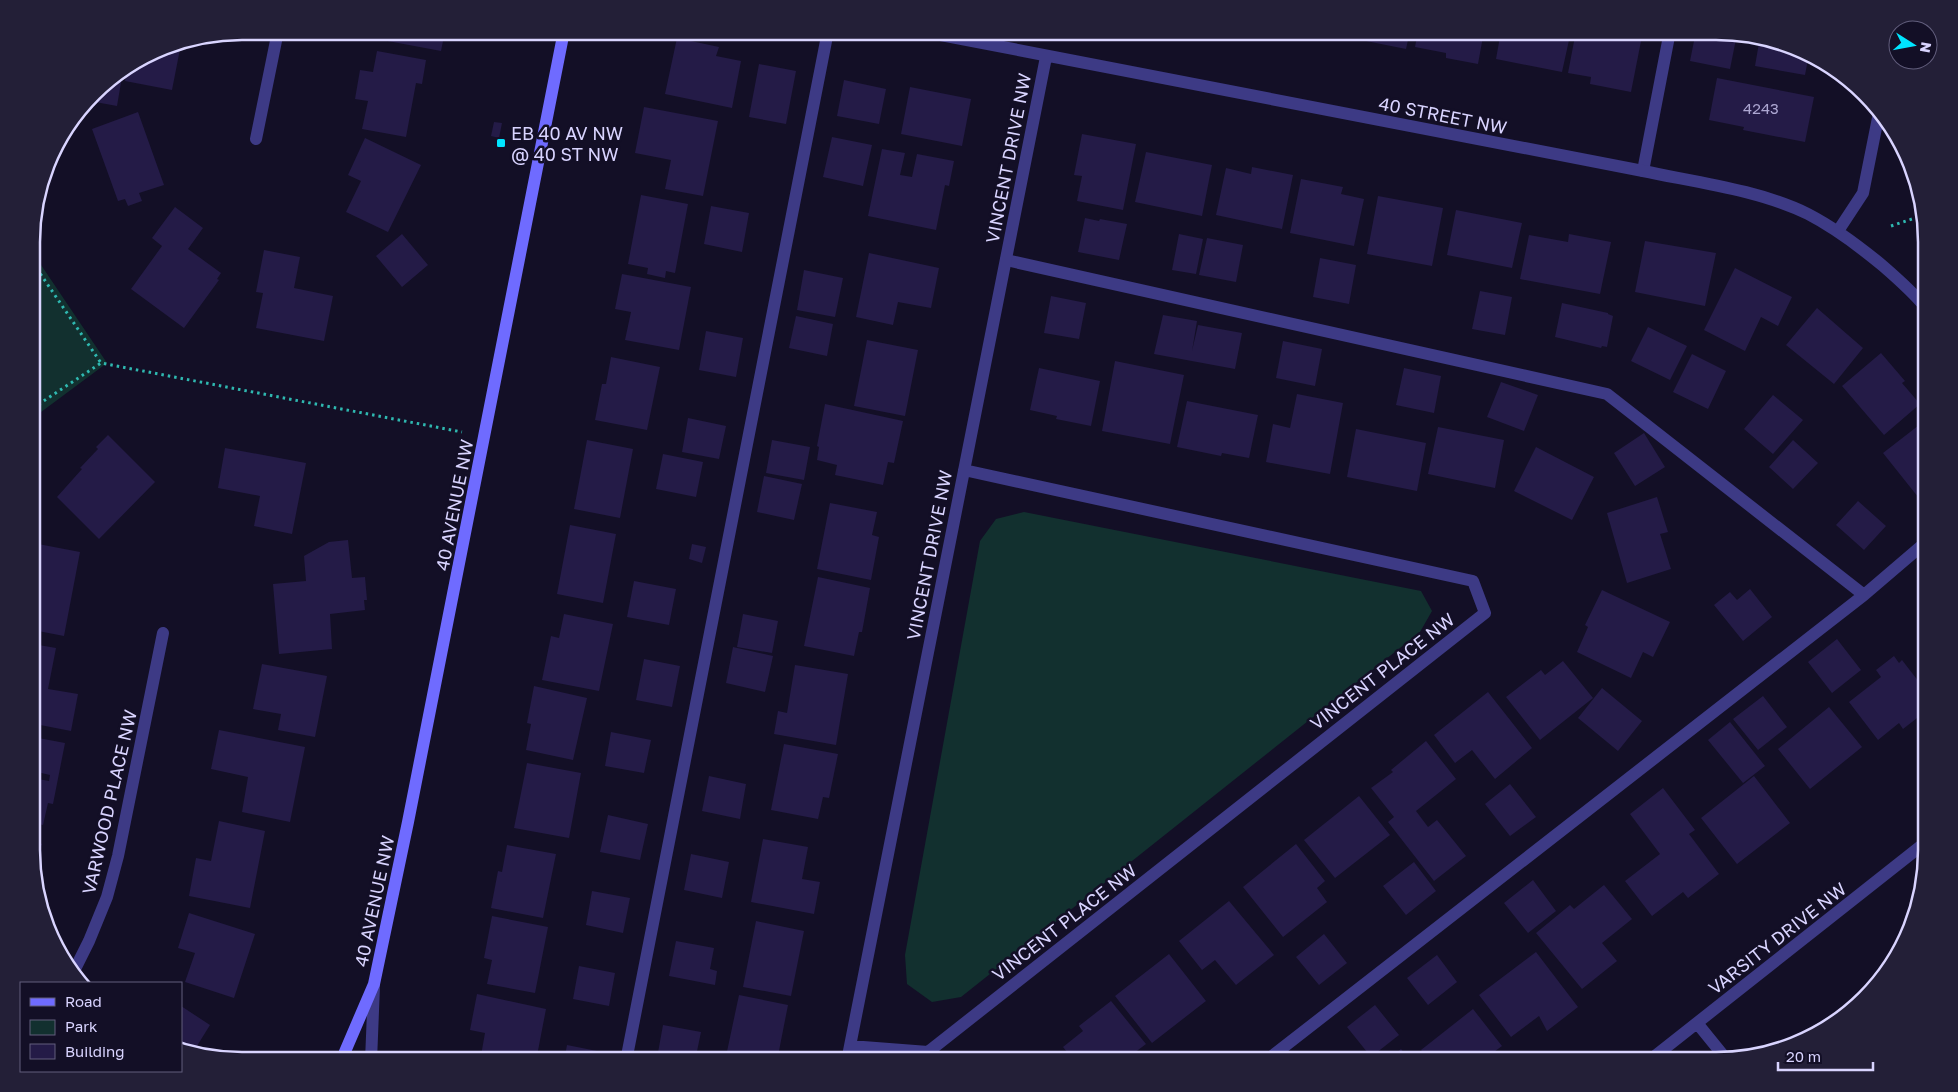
<svg xmlns="http://www.w3.org/2000/svg" width="1958" height="1092" viewBox="0 0 1958 1092" font-family="'Golos Text',sans-serif">
<rect width="100%" height="100%" fill="#130f26"/>
<path fill="#12302f" d="M33 253 107 363 33 418Z
M1024 512 1421 591 1432 611 1420 632 961 997 932 1002 907 984 905 955 980 541 996 519Z"/>
<path fill="#241b47" d="M345 31H445L441 51 345 33Z
M1355 31H1410L1406 49 1366 41 1368 35Z
M1418 31H1484L1478 64 1446 58V53L1415 47Z
M1501 31H1571L1562 72 1496 59Z
M1576 31H1600L1614 34 1615 31H1643L1631 92 1590 84 1591 77 1568 73Z
M1696 31 1737 34 1730 69 1690 61Z
M1760 37 1771 39 1809 54 1805 75 1755 66Z
M677 38 719 47 716 56 741 61 732 108 665 94Z
M181 44 172 90 125 81 127 69 162 47Z
M377 51 426 60 422 84 416 83 406 137 362 129 368 101 355 99 360 70 373 72Z
M759 64 796 71 786 124 749 117Z
M123 71 117 106 90 101 103 84Z
M1717 78 1814 97 1805 142 1743 130 1744 127 1709 120Z
M844 80 886 89 879 124 837 116Z
M910 87 971 99 962 146 901 134Z
M644 107 718 121 703 196 665 189 671 160 635 153Z
M138 112 164 185 139 193 142 201 128 206 125 199 118 201 92 129Z
M494 122 502 123 499 138 491 136Z
M1082 134 1136 144 1123 210 1077 201 1082 176 1074 175Z
M832 137 872 145 863 186 823 177Z
M365 138 421 165 388 232 346 212 361 181 348 175Z
M882 149 905 153 900 175 912 177 917 154 954 161 949 186 945 185 936 230 868 216Z
M1146 152 1212 165 1202 216 1135 202Z
M1252 167 1293 175 1282 229 1216 215 1226 168 1251 174Z
M1301 179 1343 187 1341 194 1364 199 1354 246 1290 233Z
M641 195 688 204 675 273 666 271 665 278 647 274 648 268 628 264Z
M1378 196 1443 208 1432 266 1367 254Z
M711 206 749 213 742 252 704 244Z
M175 207 203 228 188 249 221 273 217 279 219 280 184 328 131 289 162 246 152 238Z
M1456 210 1522 223 1512 268 1447 255Z
M1085 218 1099 221 1100 219 1127 224 1119 260 1078 252Z
M402 234 428 265 402 287 376 256Z
M1179 234 1203 239 1196 274 1172 270Z
M1569 234 1611 242 1600 294 1520 279 1529 235 1568 242Z
M1207 238 1243 245 1236 282 1199 275Z
M1645 241 1716 253 1705 306 1635 292Z
M264 250 300 257 294 288 333 296 324 341 256 328 263 293 256 292Z
M869 253 939 268 931 308 898 302 893 325 856 317Z
M1320 258 1356 265 1349 304 1313 297Z
M1735 268 1792 297 1778 326 1761 317 1745 351 1704 330Z
M804 270 843 278 835 317 797 310Z
M622 274 691 287 679 350 625 340 631 312 615 309Z
M1480 291 1512 297 1505 335 1472 329Z
M1051 296 1086 303 1079 339 1044 333Z
M1562 303 1608 313V314L1613 316 1607 347 1602 346 1601 348 1555 337Z
M1817 308 1863 348 1834 384 1786 345Z
M1163 315 1197 321 1192 351 1198 325 1242 333 1235 369 1154 354Z
M796 316 833 324 827 356 789 348Z
M1648 327 1687 346 1670 380 1631 361Z
M706 331 743 338 736 377 699 370Z
M867 340 918 350 905 416 854 406Z
M1283 341 1322 349 1315 386 1276 378Z
M1881 353 1905 381 1902 383 1920 404 1884 435 1842 386Z
M1692 354 1726 371 1708 409 1673 392Z
M611 357 660 367 647 430 595 420 602 384H606Z
M1115 361 1184 375 1170 444 1102 431Z
M1039 368 1100 381 1091 426 1056 419 1057 416 1030 410Z
M1404 368 1441 376 1434 413 1396 405Z
M1501 382 1538 395 1524 431 1487 417Z
M1297 394 1343 403 1330 474 1266 462 1273 424 1290 428Z
M1773 395 1803 420 1773 454 1744 429Z
M1187 401 1258 415 1249 458 1222 453 1221 456 1177 447Z
M825 404 903 421 894 463 888 462 883 485 835 475 837 465 817 460 819 447 817 446Z
M688 418 726 426 719 459 682 452Z
M1923 422 1926 426V507L1883 453Z
M1438 427 1504 440 1495 488 1428 474Z
M1356 429 1426 443 1417 491 1347 477Z
M1644 433 1665 467 1635 486 1614 453Z
M108 435 155 482 99 539 57 497 82 469 80 468 98 449 96 447Z
M587 440 633 449 620 518 574 509Z
M772 440 810 447 804 480 766 473Z
M1793 440 1818 463 1793 489 1769 467Z
M1536 447 1594 477 1572 520 1514 491Z
M225 448 306 463 292 534 254 526 260 496 218 488Z
M663 454 703 462 696 497 656 489Z
M764 476 802 484 794 520 757 512Z
M1657 497 1668 532 1660 534 1671 569 1627 583 1607 513Z
M1858 501 1886 526 1864 550 1836 525Z
M830 503 877 512 872 535 879 537 871 580 817 569Z
M570 525 616 534 603 603 557 594Z
M348 540 352 578 365 577 367 600H364L365 610 330 614 332 649 279 654 273 584 306 581 304 556 329 542Z
M33 543 80 552 64 636 33 630Z
M692 544 706 547 702 563 689 559Z
M818 577 870 588 862 632H859L854 656 804 646Z
M634 581 676 589 669 625 627 617Z
M1750 589 1772 617 1743 641 1714 605 1730 592 1737 600Z
M1602 590 1670 622 1653 657 1643 652 1631 678 1577 652 1588 627 1585 625Z
M564 614 613 624 599 691 542 680 551 636 559 638Z
M743 614 778 621 772 653 737 647Z
M1837 639 1861 670 1832 693 1808 662Z
M33 644 56 648 48 689 78 694 71 731 35 724 36 719H33Z
M733 647 773 656 765 692 726 683Z
M1894 656 1899 663 1902 660 1926 691V711L1903 729 1899 723 1878 740 1849 702 1881 677 1876 670Z
M644 659 680 666 672 707 636 700Z
M1563 661 1593 698 1540 740 1506 697 1541 670 1545 675Z
M262 664 327 676 315 737 278 730 281 714 253 709Z
M795 665 848 674 836 745 774 734 778 711 787 713Z
M534 686 587 698 573 760 526 750 531 724 527 723Z
M1602 688 1642 721 1618 751 1578 718Z
M1488 692 1532 748 1495 779 1472 750 1455 763 1434 735Z
M1763 696 1787 727 1758 750 1733 719Z
M1829 707 1862 747 1810 789 1778 749Z
M1730 722 1765 766 1743 783 1708 740Z
M219 730 305 747 290 822 242 812 248 777 211 769Z
M611 732 651 740 644 773 605 766Z
M33 737 65 743 53 804 48 803 43 825 33 823V778L49 781 50 775 33 771Z
M1426 741 1456 779 1416 811 1428 827 1437 820 1466 856 1434 881 1388 822 1394 817 1371 788 1393 772 1391 770Z
M784 744 838 754 829 798 823 797 818 819 771 810Z
M527 763 581 773 569 838 514 828Z
M709 776 746 784 740 819 702 811Z
M1754 776 1790 823 1737 864 1701 818Z
M1510 784 1536 817 1510 836 1485 804Z
M1663 788 1695 830 1689 834 1719 874 1688 898 1683 892 1652 916 1625 881 1660 854 1630 814Z
M1359 796 1390 835 1335 878 1304 840Z
M608 815 648 824 640 860 600 852Z
M219 821 265 831 250 908 189 896 196 858 211 861Z
M33 839 42 844 33 862Z
M763 839 808 847 802 879 820 882 814 914 751 902Z
M1296 844 1325 881 1317 888 1327 902 1283 937 1243 887Z
M507 845 556 854 543 918 491 908 498 871 502 872Z
M691 854 729 862 722 898 684 890Z
M1414 862 1436 891 1406 915 1383 886Z
M1533 880 1556 911 1528 933 1504 903Z
M1604 885 1632 919 1602 943 1617 961 1582 989 1536 933 1570 905 1574 909Z
M592 891 630 898 623 933 586 925Z
M1229 901 1274 955 1236 985 1215 960 1202 970 1179 941Z
M189 913 255 934 234 998 185 982 195 953 178 948Z
M492 916 548 927 535 993 487 984 492 960 484 958Z
M756 921 804 931 791 996 743 987Z
M1324 934 1347 963 1319 985 1296 957Z
M676 941 714 948 710 969 717 971 715 985 669 976Z
M1536 952 1578 1007 1547 1031 1539 1016 1511 1037 1479 995Z
M1169 954 1206 1001 1152 1043 1115 996Z
M1437 955 1457 982 1428 1005 1407 978Z
M579 966 615 973 609 1006 573 999Z
M477 994 546 1009 536 1061H480L485 1033 470 1030Z
M739 995 788 1005 777 1061H725Z
M1111 1001 1146 1044 1125 1060 1074 1061 1063 1047 1083 1031 1079 1026Z
M1375 1005 1399 1035 1371 1057 1347 1027Z
M181 1006 210 1025 192 1054 181 1051Z
M1473 1009 1502 1046 1483 1060H1429L1421 1050Z
M663 1025 701 1032 695 1061H672L657 1058Z
M567 1045 602 1052 600 1061H564Z
M1401 1049 1407 1056 1411 1053 1417 1060H1387Z
M1049 1051 1056 1061H1037Z"/>
<g fill="none" stroke-linecap="round" stroke-linejoin="round">
<path stroke="#2fb8b0" stroke-width="3" stroke-dasharray="2.5 4" stroke-linecap="butt" d="M1916 178 1920 195
M1891 226 1924 215
M33 263 101 363
M33 408 101 363 462 432"/>
<path stroke="#3d3a85" stroke-width="12" d="M1643 171 1670 31
M1006 260 1607 394 1864 595 1267 1060
M1864 595 1926 542
M626 1061 828 31"/>
<path stroke="#3d3a85" stroke-width="12" d="M920 31 1643 171C1695 182 1760 190 1808 214 1835 228 1859 246 1883 266 1898 279 1913 292 1926 308
M256 139 278 31
M1838 231 1863 193 1879 113
M73 973 89 941 107 897 118 856 163 633
M1697 1023 1727 1060
M850 1046 928 1052 1485 613 1473 581 964 470
M1650 1060 1926 842
M371 1061 374 986
M847 1061 1046 57"/>
<path stroke="#6f6bff" stroke-width="12" d="M341 1061 374 984 408 822 564 31"/>
</g>
<rect fill="#00e5ff" stroke="#130f26" stroke-width="2" x="496" y="138" width="10" height="10" rx="2.5"/>
<g text-anchor="middle" dominant-baseline="central" stroke-width="5" stroke-linejoin="round" paint-order="stroke">
<g font-size="15" fill="#aca6d1">
<text x="1761" y="108">4243</text>
</g>
<g font-size="18" fill="#d9d4ff" stroke="#130f26">
<text transform="translate(1443 115) rotate(11)">40 STREET NW</text>
<text transform="translate(1008 158) rotate(-79)">VINCENT DRIVE NW</text>
<text transform="translate(454 505) rotate(-79)">40 AVENUE NW</text>
<text transform="translate(929 555) rotate(-79)">VINCENT DRIVE NW</text>
<text transform="translate(1382 671) rotate(-38)">VINCENT PLACE NW</text>
<text transform="translate(109 802) rotate(-77)">VARWOOD PLACE NW</text>
<text transform="translate(374 901) rotate(-78)">40 AVENUE NW</text>
<text transform="translate(1064 922) rotate(-38)">VINCENT PLACE NW</text>
<text transform="translate(1777 938) rotate(-38)">VARSITY DRIVE NW</text>
</g>
<g font-size="18" fill="#d9d4ff" stroke="#130f26" text-anchor="start">
<text x="511" y="133">EB 40 AV NW<tspan x="511" dy="21">@ 40 ST NW</tspan></text>
</g>
</g>
<path d="M0 0H1958V1092H0ZM242 40H1716A202 202 0 0 1 1918 242V850A202 202 0 0 1 1716 1052H242A202 202 0 0 1 40 850V242A202 202 0 0 1 242 40Z" fill="#231f37" fill-rule="evenodd"/>
<path fill="none" stroke="#d9d4ff" stroke-width="2.5" d="M242 40H1716A202 202 0 0 1 1918 242V850A202 202 0 0 1 1716 1052H242A202 202 0 0 1 40 850V242A202 202 0 0 1 242 40Z"/>
<rect x="20" y="982" width="162" height="90" fill="#130f26" stroke="#625e7d"/>
<rect x="30" y="998" width="25" height="8" fill="#6f6bff" stroke="#625e7d"/>
<text x="65" y="1007" font-size="15" fill="#d9d4ff">Road</text>
<rect x="30" y="1020" width="25" height="15" fill="#12302f" stroke="#625e7d"/>
<text x="65" y="1032" font-size="15" fill="#d9d4ff">Park</text>
<rect x="30" y="1044" width="25" height="15" fill="#241b47" stroke="#625e7d"/>
<text x="65" y="1057" font-size="15" fill="#d9d4ff">Building</text>
<g transform="translate(1913 45) rotate(101)"><circle r="24" fill="#130f26" stroke="#625e7d"/>
<path d="M0-4L9 19L0 12L-9 19Z" fill="#00e5ff"/>
<text y="-8" font-size="14" font-weight="bold" text-anchor="middle" fill="#d9d4ff">N</text>
</g>
<path d="M1778 1062v8h95v-8" fill="none" stroke="#d9d4ff" stroke-width="2.5"/>
<text x="1786" y="1062" font-size="15" fill="#d9d4ff" stroke="#130f26" stroke-width="4" paint-order="stroke">20 m</text>
</svg>
